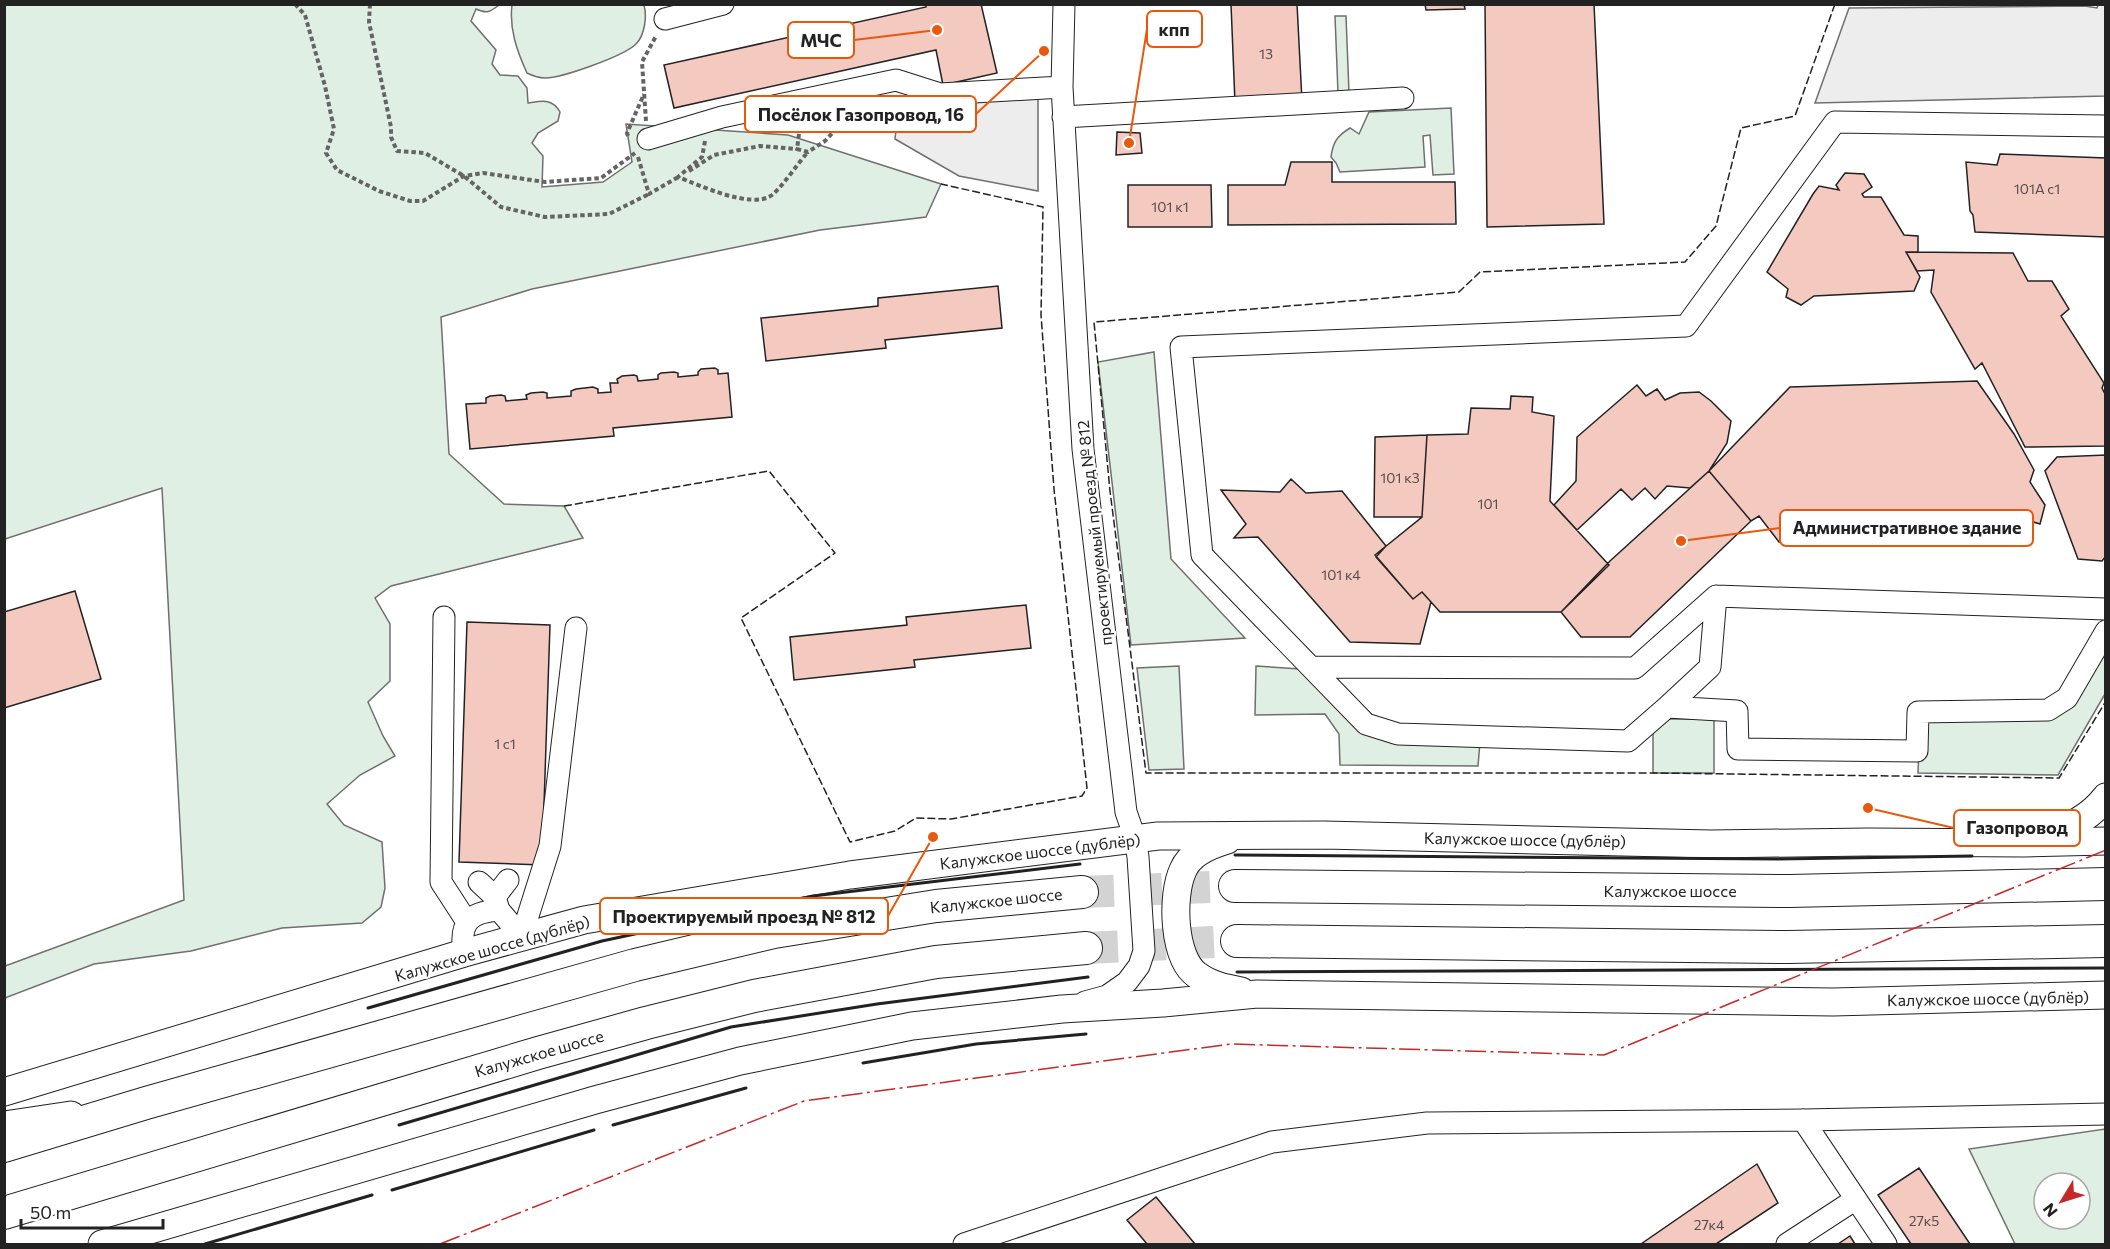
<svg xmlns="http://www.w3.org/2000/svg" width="2110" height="1249" viewBox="0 0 2110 1249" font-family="Commissioner,sans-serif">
<rect width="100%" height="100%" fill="#fff"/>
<path fill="#e0efe3" stroke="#6f6f6f" stroke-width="1.5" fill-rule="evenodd" d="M5 5H499C490 12 487 14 476 9L471 21 496 50 492 64 500 75 518 76 527 88 528 103C542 101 552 98 560 112L558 121 538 133 532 143 543 156 542 187 603 182 632 162 626 124 788 135 941 184 926 217 820 230 532 289 441 317 449 454 504 504 564 506 583 538 391 586 375 598 390 624V681L368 702 383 736 395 756 360 775 327 804 344 825 382 842 385 888 381 907 362 923 282 928 191 951 94 964 5 998V966L184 900 162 488 5 539Z
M512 5H644C647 16 645 35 636 44 624 56 562 78 545 78 539 78 533 76 527 73 517 51 509 29 512 5Z
M1335 16H1346L1349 93H1338Z
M1451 108 1454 174 1433 175 1430 135 1423 136 1425 167 1340 172 1336 163 1331 157C1333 142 1337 136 1350 128L1359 134 1369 112Z
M1154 352 1171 559 1245 638 1131 645 1098 362Z
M2105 637V694L2058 775 1918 773 1920 717 2050 712Z
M1179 666 1184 769 1149 770 1137 668Z
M1256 666 1300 669 1360 730 1480 742 1478 766 1340 765 1339 734 1325 714 1255 715Z
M1666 719H1714V773H1653V729Z
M2105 1129V1244H2015L1969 1149ZM2044 1183H2080V1219H2044Z"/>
<path fill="#ededed" stroke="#6f6f6f" stroke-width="1.5" d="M2098 5H2105V96L1815 103 1849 8 2085 6 2097 8Z
M1038 97V191L959 176 895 139 899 102Z"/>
<path fill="#f3c9c0" stroke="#222" stroke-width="1.5" d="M926 4H981L997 73 943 85 936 50 674 108 664 65 926 7Z
M1231 4H1297L1302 101 1235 103Z
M1425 4H1464L1465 9 1426 10Z
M1485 4H1594L1604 224 1487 227Z
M1117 132 1140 133 1142 153 1116 155Z
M2000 154 2106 158V237L1975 232 1973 215 1970 211 1966 162 1997 165Z
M1291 162H1332V182H1455L1456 224 1228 225V185H1285Z
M1845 173 1864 174 1872 187 1862 194 1864 197H1881L1904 235 1918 236V252H1906L1920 277 1914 291 1814 296 1801 305 1786 297 1788 289 1767 272 1813 194 1819 186 1839 190 1836 185Z
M1128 185H1211L1212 227H1128Z
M1906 252 2013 253 2028 281H2052L2069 309 2061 316 2104 383 2102 388 2106 396V446L2025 447 1982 363 1975 369 1931 292 1934 270 1917 271Z
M998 286 1002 328 885 340 886 348 766 361 761 318 878 306V298Z
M715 368 718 370V374L728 373 732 417 613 428 614 436 470 449 466 404 486 403V398L490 396 501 395 505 396 506 401 527 399 526 395 531 393 543 392 547 393V398L571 396V391L576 389 593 387 598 389V393L611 392 610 383H618L617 379 622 376 634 375 637 376 638 381 658 379V375L661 373 674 372 678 373V377L698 375V372L701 369Z
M1977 381 2014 434 2034 470 2030 482 2045 505 2040 524 2013 516 1994 526 1952 522 1938 546 1779 542 1759 516 1751 521 1709 471 1790 387Z
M1637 385 1646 396 1657 389 1665 400 1680 393 1699 392 1711 401 1731 421 1727 443 1709 471 1690 488 1667 486 1655 499 1645 488 1632 500 1621 489 1577 530 1554 505 1576 481 1577 437Z
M1511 396 1533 397 1532 412 1554 416 1550 501 1609 565 1561 612H1440L1422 592 1413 599 1375 555 1422 517 1427 435 1468 434 1471 408 1510 409Z
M1427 435 1422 517H1374L1375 437Z
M2106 455V556L2102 561 2078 559 2045 471 2057 457Z
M1709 471 1751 521 1630 637H1581L1561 612 1610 561Z
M1291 479 1306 493 1342 491 1386 546 1376 557 1413 599 1422 592 1431 602 1420 644 1350 642 1258 537 1234 538 1246 524 1221 490 1280 492Z
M75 591 101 679 4 708V612Z
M1026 605 1031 648 914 660 915 667 794 680 790 637 907 625 906 617Z
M467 622 550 625 542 865 459 862Z
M1757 1164 1778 1203 1716 1244H1641Z
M1919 1168 1970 1244H1911L1878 1195Z
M1156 1197 1195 1244H1147L1127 1220Z
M1850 1236 1855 1244H1838Z"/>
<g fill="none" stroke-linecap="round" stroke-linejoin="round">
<path stroke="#d3d3d3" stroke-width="32" stroke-dasharray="32 16" stroke-linecap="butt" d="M1082 892 1235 886
M1086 948 1237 941"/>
<g stroke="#222" stroke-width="23">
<path id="minor" d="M1064 4 1062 87 1083 449 1126 812 1135 838 1138 857 1144 951 1139 966 1127 982 1107 996 1085 1002
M665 19 723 4
M1063 117 1403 98
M2106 126 1835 122 1686 326 1181 347 1202 555 1366 724 1398 734 1628 741 1667 707 1737 711 1738 749 1917 751 1918 712 2048 710 2067 698 2106 631
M648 139 722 117 896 80 940 94 1062 87
M444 617 441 882 467 922
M1311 667 1635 668 1716 596 2106 609
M1667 707 1710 667 1716 596
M479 882 495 897 499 910
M495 897 508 880
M525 936 527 919 550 846 576 628
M464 953C459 923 469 912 499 910L510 923 515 939
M1803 1120 1886 1244
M964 1244 1272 1142 1427 1123 1803 1120 2106 1114
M1787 1244 1856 1199"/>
</g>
<g stroke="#222" stroke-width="29">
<path id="major" d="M2042 837C2068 827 2088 820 2106 797
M1227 840C1210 845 1190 853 1183 870 1171 896 1173 958 1197 975 1210 985 1225 988 1241 991
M4 1092 464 953 584 920 850 875 1158 836 1324 835 1711 844 1868 842 2024 843 2106 841
M4 1125 71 1115
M102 1244 595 1100 740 1061 912 1026 1062 1009 1163 1003 1257 994 1833 1002 2106 995"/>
</g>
<g stroke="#222" stroke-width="34">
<path id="highway" d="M1235 886 1789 891 2106 884
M1237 941 1788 947 2106 941
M4 1146 146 1103 635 965 774 932 936 906 1082 892
M4 1213 538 1053 646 1023 754 996 936 962 1086 948"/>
</g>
<path stroke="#646464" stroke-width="4" stroke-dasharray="4.5 3" stroke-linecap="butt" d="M295 4 305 15 325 86 334 129 326 153 337 170 379 191 410 201H423L464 176 483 173 545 182 601 178 635 153
M370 4 369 22 391 127V137L397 151 425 153 464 176 501 207 545 217 609 214 649 194
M801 119 797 149 808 152 825 141 850 114 878 107 882 102
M646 121 642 62 656 36
M628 136 627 133 644 94
M705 141 702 157 678 177C699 185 752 210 772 195 784 185 797 164 808 152
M638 157 649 194 680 176
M689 171 714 155 760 146 797 149"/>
<use href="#minor" stroke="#fff" stroke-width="21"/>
<use href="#major" stroke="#fff" stroke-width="27"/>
<use href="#highway" stroke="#fff" stroke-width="32"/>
<path stroke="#222" stroke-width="1.5" stroke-dasharray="8 3" stroke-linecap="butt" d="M1835 4 1795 116 1741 128 1716 226 1685 262 1480 272 1459 292 1094 322 1110 491 1146 773H1653L2059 778 2106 701
M564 506 769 471 835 553 741 618 850 842 895 831 916 818 951 819 1082 796 1087 788 1054 489 1041 315 1043 207 941 184"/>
<path stroke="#222" stroke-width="3" d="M1235 855 1778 859 1972 856
M1237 972 2106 968
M368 1008 602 941 813 896 1080 864
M863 1063 976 1044 1086 1034
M399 1125 731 1027 877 1004 1088 977
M613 1125 746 1088
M392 1190 594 1130
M205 1244 372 1195"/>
<path stroke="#c62828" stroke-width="1.5" stroke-dasharray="21 4.5 3 4.5" stroke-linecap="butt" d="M440 1244 804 1101 1231 1044 1604 1055 2106 850"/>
</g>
<g text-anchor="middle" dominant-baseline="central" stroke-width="4.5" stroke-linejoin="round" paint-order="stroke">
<g font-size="14" fill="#564c4a">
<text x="1266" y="53">13</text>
<text x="2037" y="188">101А с1</text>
<text x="1170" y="206">101 к1</text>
<text x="1400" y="477">101 к3</text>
<text x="1488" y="503">101</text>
<text x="1341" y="574">101 к4</text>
<text x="505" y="743">1 с1</text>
<text x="1924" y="1220">27к5</text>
<text x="1709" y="1224">27к4</text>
</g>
<g font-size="16" fill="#222" stroke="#fff">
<text transform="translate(1094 533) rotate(-96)">проектируемый проезд № 812</text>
<text transform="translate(1525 839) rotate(1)">Калужское шоссе (дублёр)</text>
<text transform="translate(1040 851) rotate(-7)">Калужское шоссе (дублёр)</text>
<text x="1670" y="890">Калужское шоссе</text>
<text transform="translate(996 900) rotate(-6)">Калужское шоссе</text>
<text transform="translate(492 948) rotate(-16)">Калужское шоссе (дублёр)</text>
<text transform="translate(1988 998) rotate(-1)">Калужское шоссе (дублёр)</text>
<text transform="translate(539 1053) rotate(-16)">Калужское шоссе</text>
</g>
</g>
<path fill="none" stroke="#e8590c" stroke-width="2" d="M1129 143L1147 29M937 30L854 40M1044 51L976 114M1681 541L1780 528M1868 808L1954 828M933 837L888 916"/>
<g fill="#e8590c" stroke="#fff" stroke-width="2">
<circle cx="1129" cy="143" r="6"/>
<circle cx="937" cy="30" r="6"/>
<circle cx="1044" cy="51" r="6"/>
<circle cx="1681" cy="541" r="6"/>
<circle cx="1868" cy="808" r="6"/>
<circle cx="933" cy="837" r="6"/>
</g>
<g fill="#fff" stroke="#e8590c" stroke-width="2">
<rect x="1147" y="11" width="55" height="36" rx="6"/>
<rect x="788" y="22" width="66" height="36" rx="6"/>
<rect x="745" y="96" width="231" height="36" rx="6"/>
<rect x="1780" y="510" width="253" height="36" rx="6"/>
<rect x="1954" y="810" width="126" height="36" rx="6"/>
<rect x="600" y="898" width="288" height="36" rx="6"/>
</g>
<g font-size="18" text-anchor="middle" font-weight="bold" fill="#222">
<text x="1174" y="36">кпп</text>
<text x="821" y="47">МЧС</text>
<text x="861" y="121">Посёлок Газопровод, 16</text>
<text x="1907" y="534">Административное здание</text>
<text x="2017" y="834">Газопровод</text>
<text x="744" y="923">Проектируемый проезд № 812</text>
</g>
<rect width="2110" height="1249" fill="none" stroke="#222222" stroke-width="12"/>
<g transform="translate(2062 1201) rotate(232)"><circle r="28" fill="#ffffff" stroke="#a7a7a7" stroke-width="1.5"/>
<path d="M0-4.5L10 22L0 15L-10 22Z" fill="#c62828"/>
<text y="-9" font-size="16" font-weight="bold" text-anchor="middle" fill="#222222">N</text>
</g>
<path d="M21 1219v9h142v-9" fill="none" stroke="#222222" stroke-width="3"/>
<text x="30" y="1219" font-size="18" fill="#222222" stroke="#ffffff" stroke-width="4.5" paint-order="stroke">50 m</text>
</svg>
